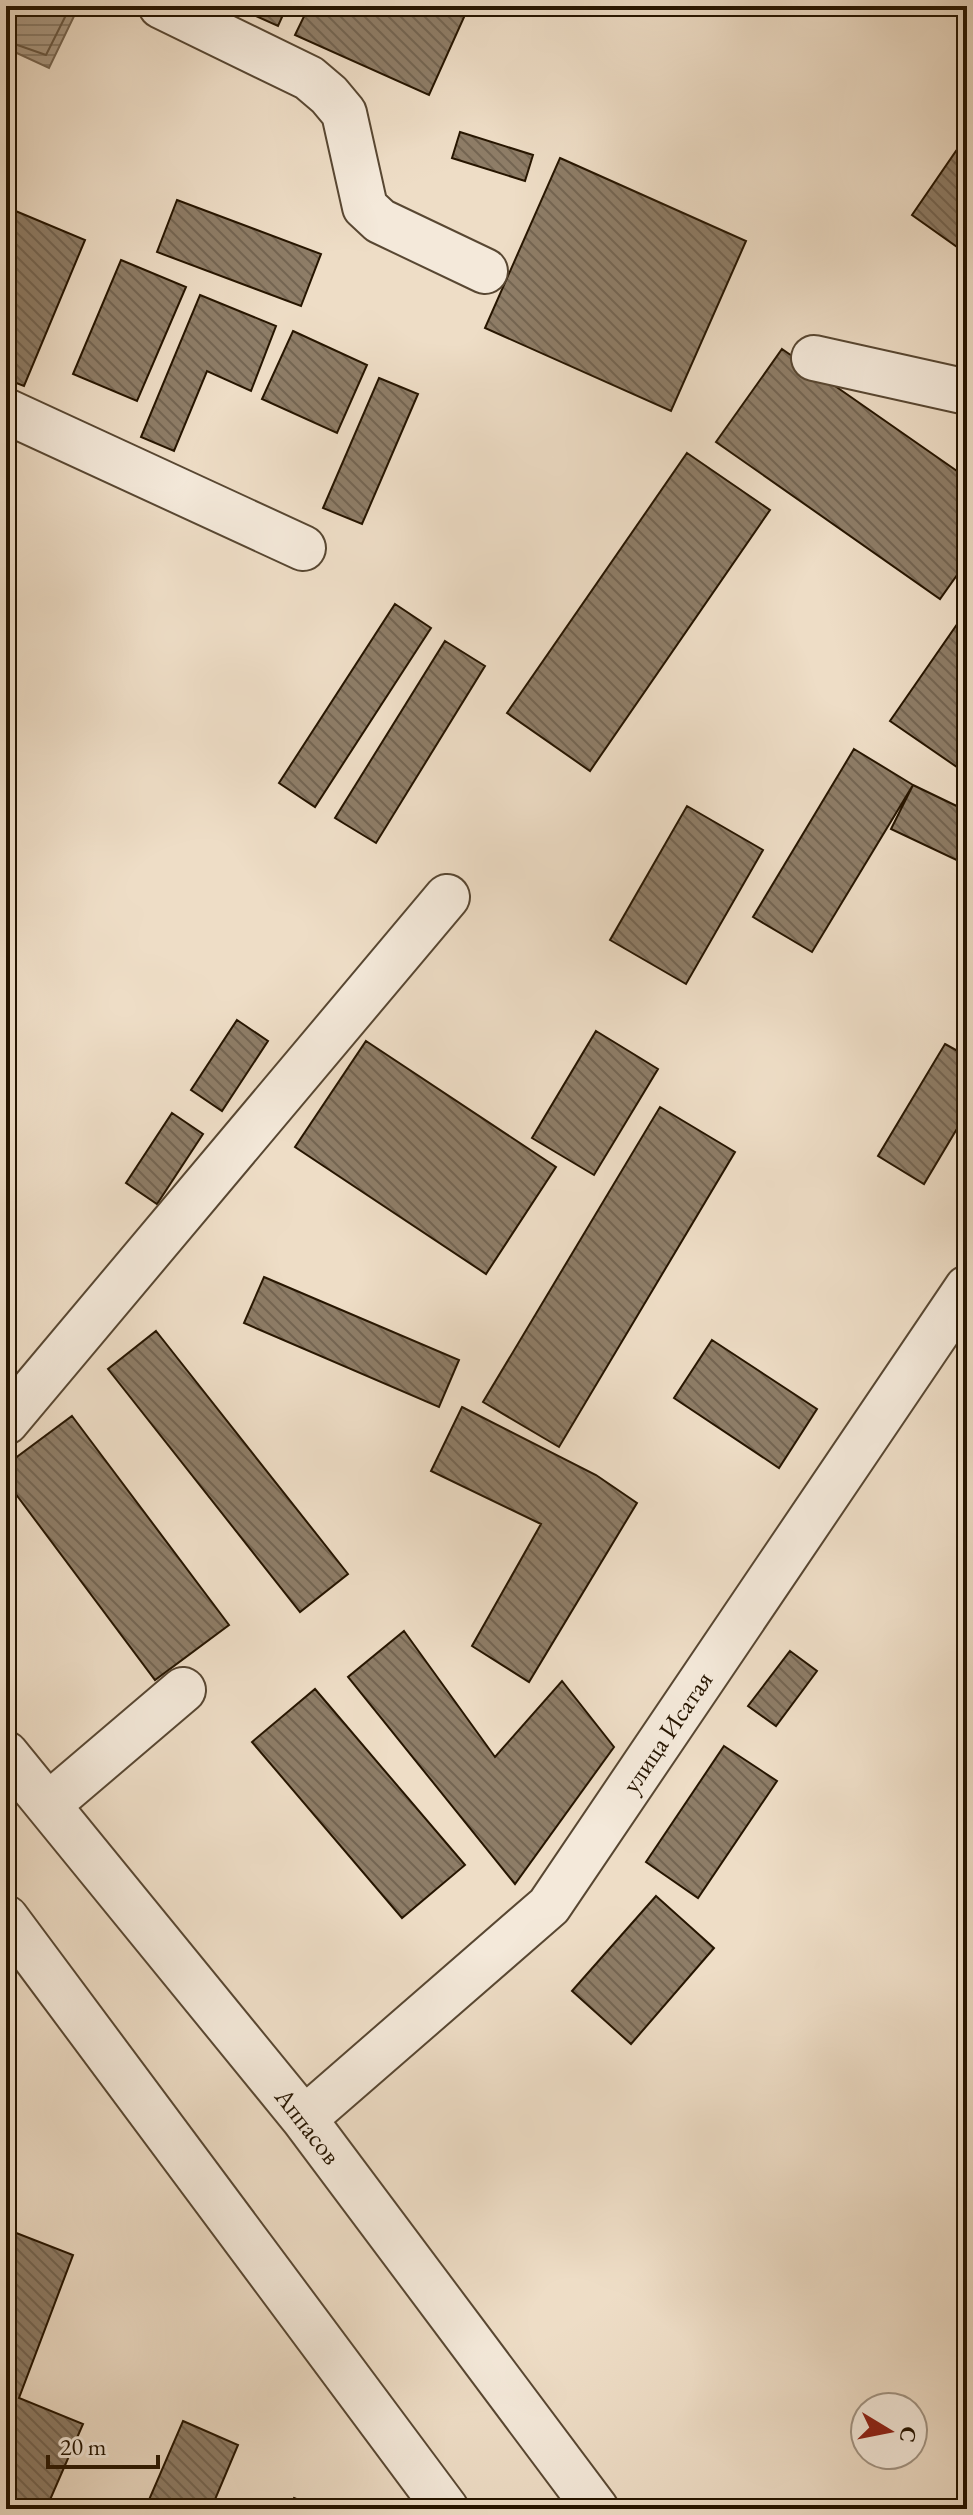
<svg xmlns="http://www.w3.org/2000/svg" width="973" height="2515" viewBox="0 0 973 2515" font-family="'EB Garamond',serif">
<defs>
<pattern id="water-rules" width="6" height="5" patternUnits="userSpaceOnUse" patternTransform="scale(2)"><rect width="6" height="5" fill="#aa9983"/><path d="M0 2.5h6" fill="none" stroke="#8a7c69"/></pattern>
<pattern id="building-back-hatch" width="6" height="6" patternUnits="userSpaceOnUse" patternTransform="scale(2)"><rect width="6" height="6" fill="#8e7d67"/><path d="M-1 5l2 2M0 0l6 6M5-1l2 2" fill="none" stroke="#746552"/></pattern>
</defs>
<rect width="100%" height="100%" fill="#eeddc6"/>
<filter id="stains"><feTurbulence type="fractalNoise" baseFrequency=".0025" numOctaves="4"/><feColorMatrix values="0 0 0 0 .2 0 0 0 0 .09 0 0 0 0 .02 0 0 0 .5 -.17"/></filter>
<radialGradient id="worn" r=".72"><stop offset=".6" stop-color="#630" stop-opacity="0"/><stop offset="1" stop-color="#630" stop-opacity=".3"/></radialGradient>
<path fill="url(#water-rules)" stroke="#75644f" stroke-width="2" d="M6 6H68L77 10 49 68 6 48Z"/>
<g fill="none" stroke-linecap="round" stroke-linejoin="round">
<path stroke="#685742" stroke-width="2" d="M6 41 46 55 67 13V6"/>
</g>
<path fill="url(#building-back-hatch)" stroke="#261500" stroke-width="2" d="M234 6H287L278 26Z
M309 6H469L429 95 295 35Z
M460 132 533 155 525 181 452 158Z
M956 151 967 159V254L912 215Z
M560 158 746 241 671 411 485 328Z
M177 200 321 254 301 306 157 252Z
M6 207 85 240 24 386 6 379Z
M121 260 186 287 137 401 73 374Z
M200 295 276 326 251 391 207 371 174 451 141 437Z
M293 331 367 365 337 433 262 399Z
M782 349 967 478V561L940 599 716 442Z
M379 378 418 394 362 524 323 508Z
M687 453 770 510 590 771 507 713Z
M395 604 431 628 315 807 279 783Z
M967 610V774L890 721Z
M445 641 485 666 376 843 335 818Z
M854 749 913 785 812 952 753 917Z
M913 785 967 811V865L891 829Z
M687 806 763 850 686 984 610 940Z
M237 1020 268 1041 222 1111 191 1090Z
M596 1031 658 1069 594 1175 532 1138Z
M366 1041 556 1167 486 1274 295 1147Z
M945 1044 967 1056V1112L924 1184 878 1156Z
M660 1107 735 1152 559 1447 483 1402Z
M172 1113 203 1134 157 1204 126 1183Z
M264 1277 459 1360 439 1407 244 1323Z
M156 1331 348 1574 300 1612 108 1369Z
M712 1340 817 1409 779 1468 674 1398Z
M462 1407 596 1475 637 1503 529 1682 472 1646 541 1524 431 1471Z
M72 1416 229 1625 155 1680 6 1481V1465Z
M404 1631 495 1757 562 1681 614 1747 515 1884 348 1677Z
M790 1651 817 1671 776 1726 748 1706Z
M315 1689 465 1865 402 1918 252 1742Z
M724 1746 777 1781 698 1898 646 1862Z
M656 1896 714 1948 631 2044 572 1991Z
M6 2229 73 2255 19 2398 83 2424 46 2509H6Z
M183 2421 238 2445 211 2509H145Z
M294 2498 320 2509H289Z"/>
<g fill="none" stroke-linecap="round" stroke-linejoin="round">
<g stroke="#584732" stroke-width="48">
<path id="minor" d="M161 6 309 78 329 95 344 113 365 207 380 221 485 271
M814 358 967 392
M6 411 303 548
M6 1422 447 897
M6 1754 304 2119 596 2509
M48 1805 183 1690
M6 1918 446 2509
M304 2119 549 1906 967 1288"/>
</g>
<use href="#minor" stroke="#f4e9da" stroke-width="44"/>
</g>
<g text-anchor="middle" dominant-baseline="central" stroke-width="6" stroke-linejoin="round" paint-order="stroke">
<g font-size="26" fill="#261500" stroke="#f4e9da">
<text transform="translate(667 1732) rotate(-56)">улица Исатая</text>
<text transform="translate(308 2126) rotate(52)">Аппасов</text>
</g>
</g>
<rect width="973" height="2515" fill="none" stroke="#eeddc6" stroke-width="32"/>
<rect x="8" y="8" width="957" height="2499" fill="none" stroke="#261500" stroke-width="4"/>
<rect x="16" y="16" width="941" height="2483" fill="none" stroke="#261500" stroke-width="2"/>
<g transform="translate(889 2431) rotate(100)"><circle r="38" fill="#f4e9da" stroke="#a29483" stroke-width="2"/>
<path d="M0-6L14 30L0 20L-14 30Z" fill="#8f2418"/>
<text y="-12" font-size="22" font-weight="bold" text-anchor="middle" fill="#261500">С</text>
</g>
<path d="M48 2455v12h110v-12" fill="none" stroke="#261500" stroke-width="4"/>
<text x="60" y="2455" font-size="24" fill="#261500" stroke="#f4e9da" stroke-width="6" paint-order="stroke">20 m</text>
<rect width="100%" height="100%" filter="url(#stains)"/>
<rect width="100%" height="100%" fill="url(#worn)"/>
</svg>
